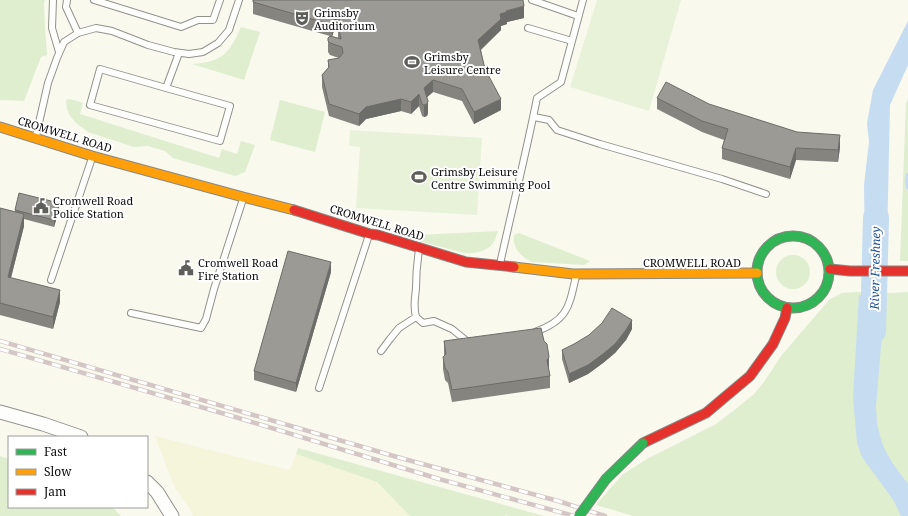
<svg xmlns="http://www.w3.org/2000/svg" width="908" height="516" viewBox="0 0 908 516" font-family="'Noto Serif',serif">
<rect width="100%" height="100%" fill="#f9f9ee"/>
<path fill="#f4f5db" d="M155 436 290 470 296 454 377 482 410 516H193L189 508 174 486Z"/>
<path fill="#deeecf" d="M0 0H45L44 2 45 27 47 55 41 57 24 101 0 100Z
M241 27 260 32 244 80 192 64C222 62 229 54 241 27Z
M70 99 83 103 80 114 219 158 222 149 237 154 241 141 255 145 245 172 235 176 173 158 165 151 148 146 134 147 88 132 76 123 70 116 67 109 66 100Z
M908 99V261H900L906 103Z
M280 100 325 112 315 152 270 140Z
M498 231C497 234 496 237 495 240 490 251 475 254 464 253L400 236Z
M519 233 590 261 584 265 532 262C521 257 512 248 514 235Z
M776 272a17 17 0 1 1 34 0a17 17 0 1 1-34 0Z
M855 292 891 293 908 292V516H633L596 505 607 492 623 474 647 459 716 424 737 408 754 394 764 382 781 356 829 300 842 293Z
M298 448 544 516H509L506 515 505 516H410L377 482 296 454Z
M0 456 9 459V507H112L121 516H0Z"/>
<path fill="#e8f2d8" d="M597 0H681L649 111 570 87Z
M350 130 482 138 477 215 356 208 360 147 349 146Z"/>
<path fill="#c6dcf1" d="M908 21V65L890 105 887 241 888 254 865 255 864 185 869 142 867 123 873 90Z
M859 295 885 296 876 407 877 423 880 436 884 448 893 464 908 484V516H901L894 501 862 457 857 443 853 397Z"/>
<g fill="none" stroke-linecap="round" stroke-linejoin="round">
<path stroke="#c6dcf1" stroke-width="4.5" d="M908 175 907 181 908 187"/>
<path stroke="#c6dcf1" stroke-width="26" d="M873 331 876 218"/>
<g stroke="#92928d" stroke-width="8">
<path id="lane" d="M53 0 52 28 59 52
M67 0 66 7 78 33
M94 0 181 27 198 20H213L220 0
M532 0 578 16
M528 28 572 41
M166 88 100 69 90 105 220 141 230 106 166 88 179 53
M534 117 549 120 557 130 600 144 722 179 766 194
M36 136 48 83 57 58 64 42 78 33 96 28 112 31 148 45 174 52 189 54 203 52 218 43 229 30 239 0
M419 250C417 263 416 275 416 288 415 300 413 305 416 317L423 323 434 321 452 329 468 342H471
M500 264C512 209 526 154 537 98L561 82 583 0
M51 280 92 158
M131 313 201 328 206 319 214 289 243 199
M535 332C568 320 569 307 576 276
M381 351 390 339 399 328 416 317
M319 388 369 235"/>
</g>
<g stroke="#92928d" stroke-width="15">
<path id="street" d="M0 412 43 424 81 437
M147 482 157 492 172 516"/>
</g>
<g stroke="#888883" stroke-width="11">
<path id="fast" d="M757 272a36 36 0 1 1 72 0a36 36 0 1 1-72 0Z"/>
</g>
<g stroke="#888883" stroke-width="11">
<path id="slow" d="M0 127 92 156 243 197 294 210
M514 267 573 274 757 273"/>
</g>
<g stroke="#888883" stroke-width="11">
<path id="jam" d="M294 210 370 234 378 235 466 262 514 267
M830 269 850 271H908
M643 443 706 413 750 376 773 344 785 318 787 308"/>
</g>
<use href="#lane" stroke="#fefefc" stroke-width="6"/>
<use href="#street" stroke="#fefefc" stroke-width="13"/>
<use href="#fast" stroke="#30b455" stroke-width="9"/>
<use href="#slow" stroke="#ff9f0a" stroke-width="9"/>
<use href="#jam" stroke="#e5322d" stroke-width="9"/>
<g stroke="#d4c6c4" stroke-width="4.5">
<path id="rail" d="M0 341 397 457 558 501 605 516
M0 349 232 416 439 479 574 516"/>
</g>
<use href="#rail" stroke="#fff" stroke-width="3" stroke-dasharray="9" stroke-linecap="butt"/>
<g stroke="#888883" stroke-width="11" stroke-linecap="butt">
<path id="fast-bridge" d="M579 516 606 479 643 443"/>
</g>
<use href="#fast-bridge" stroke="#30b455" stroke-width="9"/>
</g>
<path fill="#85847f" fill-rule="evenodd" d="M253 2 524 18 507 22V24L501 26V30L481 50 485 69 501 110 474 124 462 101 433 92 427 97 428 113 427 116 424 117 422 116 419 106 411 114 401 111 366 119 359 126 329 116 322 87V75L328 68V60L339 58 330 55 328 52V38L330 36 253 14ZM337 22H338V38L332 36Z
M657 98 840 147 838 162 796 160 790 179 722 159V148L724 140 702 132 657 109Z
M0 208 15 212V210H59L54 227 24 219V226L11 278 60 302 53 329 0 315Z
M331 272 296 392 254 380V371Z
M632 329 626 340 615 353 603 363 588 374 569 383 562 359V350Z
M444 341 549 368 548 370 550 376V388L452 402 448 383 445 380 443 369V357L444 356Z"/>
<path fill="#6c6c68" d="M524 6V18L507 22V24L501 26V30L478 52V40L500 14 506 11Z
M337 10V22L332 37V25Z
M433 80V92L424 100V88Z
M419 94V106L411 114V102Z
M401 99V111L366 119 359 126V114L366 107Z
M501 99V110L474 124V112Z
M428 101V113L427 116 424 117V105Z
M840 135V147L838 162V150Z
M796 148V160L790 179V167Z
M59 203V210L54 227V220Z
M24 214V226L8 289V277Z
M331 262V272L296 392V383Z
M60 290V302L53 329V317Z
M632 320V329L626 340 615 353 603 363 588 374 569 383V374Z
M549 357V368L547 372V360Z"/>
<path fill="#9b9a94" stroke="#6c6c68" d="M253 0H523L524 6 506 11 507 12 500 14 501 19 478 40 485 69 501 99 474 112 462 89 433 80 424 88 428 101 427 104 424 105 422 104 419 94 411 102 401 99 366 107 359 114 329 104 322 75 329 67 328 60 339 58 343 53 342 47 330 43 328 41V38L330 36 341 39 338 25 342 11 337 10 332 25 253 2Z
M666 82 709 104 797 132 840 135 838 150 796 148 790 167 722 148 728 129 702 121 657 98Z
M19 193 59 203 54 220 15 210Z
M0 208 24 214 8 277 60 290 53 317 0 303Z
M288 251 331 262 296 383 254 371Z
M612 308 632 320 626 330 615 344 603 354 588 365 569 374 562 350 574 344 589 335 602 323Z
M541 328 544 341 547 344 549 357 547 360 550 376 452 390 448 372 445 368 443 357 446 354 444 341Z"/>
<defs>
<g id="theatre-bare" transform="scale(1.2)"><path d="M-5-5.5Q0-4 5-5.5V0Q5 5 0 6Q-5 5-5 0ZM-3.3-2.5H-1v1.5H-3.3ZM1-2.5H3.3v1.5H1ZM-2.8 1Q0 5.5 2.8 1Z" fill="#5e5e5a" stroke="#fff" stroke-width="2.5" paint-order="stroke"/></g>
<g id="stadium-bare" transform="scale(1.2)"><path d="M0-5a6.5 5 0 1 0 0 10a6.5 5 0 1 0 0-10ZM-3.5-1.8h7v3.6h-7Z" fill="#5e5e5a" stroke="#fff" stroke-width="2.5" paint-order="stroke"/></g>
<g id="civic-bare" transform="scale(1.2)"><path d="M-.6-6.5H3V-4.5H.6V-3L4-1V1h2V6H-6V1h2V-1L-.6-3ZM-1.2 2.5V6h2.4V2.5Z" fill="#5e5e5a" stroke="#fff" stroke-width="2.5" paint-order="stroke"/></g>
</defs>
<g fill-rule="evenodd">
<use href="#theatre-bare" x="302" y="18"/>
<use href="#stadium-bare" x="412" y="62"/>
<use href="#stadium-bare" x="419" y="177"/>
<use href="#civic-bare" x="41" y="206"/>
<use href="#civic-bare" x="186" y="268"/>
</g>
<g text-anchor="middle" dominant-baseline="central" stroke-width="4" stroke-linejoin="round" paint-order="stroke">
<g font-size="11" fill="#0a0a0a" stroke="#fff" text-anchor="start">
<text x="314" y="12">Grimsby<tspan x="314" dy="13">Auditorium</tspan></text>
<text x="424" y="56">Grimsby<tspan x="424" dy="13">Leisure Centre</tspan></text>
<text x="431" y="171">Grimsby Leisure<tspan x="431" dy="13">Centre Swimming Pool</tspan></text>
<text x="53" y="200">Cromwell Road<tspan x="53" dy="13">Police Station</tspan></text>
<text x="198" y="262">Cromwell Road<tspan x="198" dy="13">Fire Station</tspan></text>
</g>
<g font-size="11" fill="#0a0a0a" stroke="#fff">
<text transform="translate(65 134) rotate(17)">CROMWELL ROAD</text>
<text transform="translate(377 222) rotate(17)">CROMWELL ROAD</text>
<text x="692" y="262">CROMWELL ROAD</text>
</g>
<g font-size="12" font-style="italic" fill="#1c4f94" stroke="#fff">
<text transform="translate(875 268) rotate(-89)">River Freshney</text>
</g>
</g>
<rect x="8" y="436" width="140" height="72" fill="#ffffff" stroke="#9d9d9d"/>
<rect x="16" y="449" width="20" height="6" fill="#30b455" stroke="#9d9d9d"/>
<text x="44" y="456" font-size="12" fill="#0a0a0a">Fast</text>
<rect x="16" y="469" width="20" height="6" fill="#ff9f0a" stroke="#9d9d9d"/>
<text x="44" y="476" font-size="12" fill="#0a0a0a">Slow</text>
<rect x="16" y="489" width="20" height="6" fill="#e5322d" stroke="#9d9d9d"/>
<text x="44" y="496" font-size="12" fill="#0a0a0a">Jam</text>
</svg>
